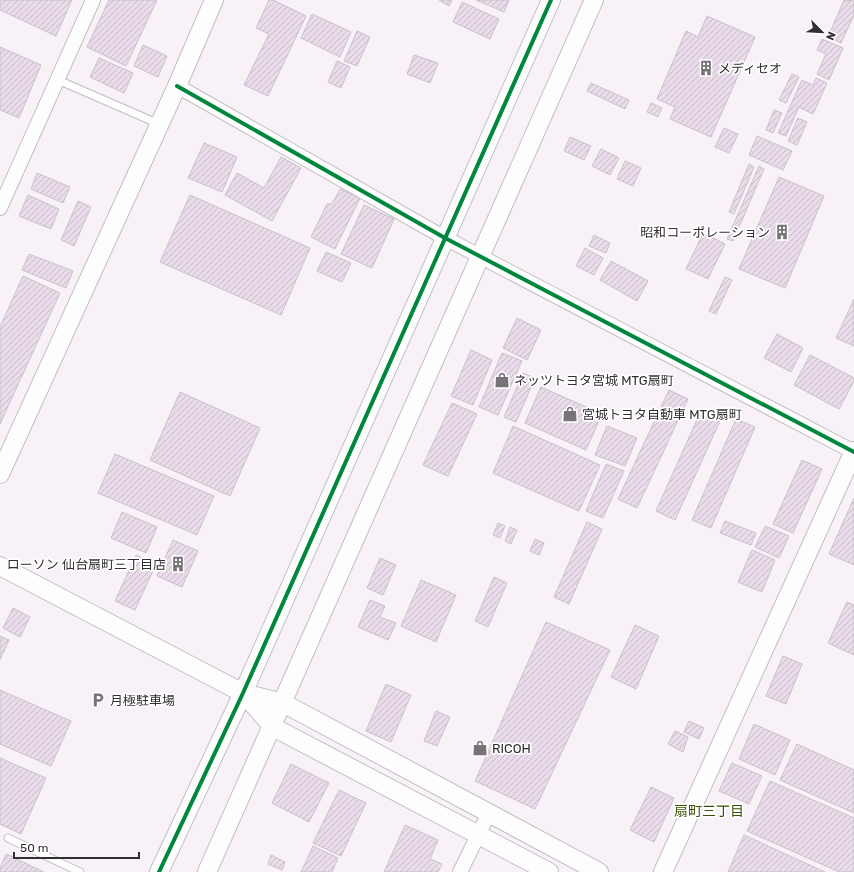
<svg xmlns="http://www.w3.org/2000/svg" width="854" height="872" viewBox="0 0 854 872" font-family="Rubik,'Noto Sans JP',sans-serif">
<defs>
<pattern id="building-hatch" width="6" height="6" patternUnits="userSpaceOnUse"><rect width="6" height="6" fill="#e9dbe9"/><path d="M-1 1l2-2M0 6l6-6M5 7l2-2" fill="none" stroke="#c8bcc8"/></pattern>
</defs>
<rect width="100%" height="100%" fill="#f8f2f8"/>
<path fill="url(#building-hatch)" stroke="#c7c3c7" d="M0 0H72L56 36 0 10Z
M109 0H157L126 66 87 47Z
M269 0H273L306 16 268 96 244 85 269 34 256 28Z
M439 0H452L449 6Z
M476 0H509L504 12Z
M844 0 854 1V15L841 43 828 37Z
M462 2 499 19 490 39 453 22Z
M312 14 351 32 340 57 301 38Z
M707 16 755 37 711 137 670 119 675 107 657 99 686 31 698 37Z
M357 31 370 37 357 66 344 61Z
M822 39 843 48 829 80 817 74 826 54 817 50Z
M143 45 167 56 158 77 134 66Z
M0 47 41 65 19 118 0 110Z
M414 55 438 63 430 83 407 74Z
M99 58 133 73 124 93 90 77Z
M337 61 350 67 341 88 328 82Z
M792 74 799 77 786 103 779 100Z
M816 78 827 83 813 114 799 107 786 136 778 133 802 80 813 85Z
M591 83 629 100 625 109 587 91Z
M651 103 662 108 658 117 647 112Z
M774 110 782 113 773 133 766 130Z
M798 118 807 122 797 145 788 141Z
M724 128 738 134 729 153 715 147Z
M757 136 792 151 783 170 749 155Z
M570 137 591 146 584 160 564 151Z
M204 143 237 157 222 192 188 178Z
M601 149 619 158 610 175 592 166Z
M281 157 301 168 272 221 225 195 237 173 264 188Z
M625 161 641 168 633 186 617 179Z
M749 164 754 167 734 214 729 212Z
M759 166 764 169 733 241 727 239Z
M37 173 70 187 63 203 31 189Z
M779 177 824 196 785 288 739 269Z
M340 189 360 198 335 249 311 237 327 204H332Z
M28 195 59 209 51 229 19 216Z
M190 195 310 248 281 315 160 262Z
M78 201 91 207 74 246 61 240Z
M364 205 394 219 372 268 341 254Z
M703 233 725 244 708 279 686 269Z
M594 235 610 243 606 253 589 246Z
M585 248 603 258 594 275 576 266Z
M326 252 351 263 342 282 317 271Z
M29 254 73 271 66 288 22 270Z
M611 261 648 281 637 301 600 280Z
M23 276 60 293 0 424V327Z
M725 277 732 280 716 314 709 311Z
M854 299V346L836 338Z
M517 318 541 330 527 360 503 348Z
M777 334 803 348 791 372 764 358Z
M471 350 492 360 473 405 451 396Z
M502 353 522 361 498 415 479 407Z
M810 355 854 378V381L839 409 794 385Z
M523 373 535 378 516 422 504 417Z
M541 387 602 414 586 450 525 423Z
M669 390 688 399 637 508 618 499Z
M180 392 260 428 230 496 150 460Z
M452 403 477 414 448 476 423 465Z
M700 413 720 421 675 520 656 511Z
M736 419 755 427 711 528 692 520Z
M513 426 600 465 579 511 493 473Z
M607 426 637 438 625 466 595 455Z
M115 454 214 496 197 535 98 493Z
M802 460 822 469 793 533 773 524Z
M606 464 624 471 603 518 586 511Z
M854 498V565L829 554Z
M122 512 157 527 146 553 111 538Z
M725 521 756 533 751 545 720 533Z
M587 522 602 529 569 604 554 597Z
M498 523 505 526 500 538 493 535Z
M765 526 789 536 779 558 755 547Z
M510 527 517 530 511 544 505 541Z
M535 539 544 543 539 555 530 551Z
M173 540 198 551 182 587 157 576Z
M752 550 775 560 762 592 738 582Z
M136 555 156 564 135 610 115 601Z
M380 558 396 565 383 595 367 588Z
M494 577 507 583 488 627 475 621Z
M421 580 456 595 436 642 401 626Z
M370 600 385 606 380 617 396 623 388 640 358 627Z
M847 602 854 605V655L828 643Z
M13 608 30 617 20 637 3 628Z
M546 622 610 650 535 809 475 781Z
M635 625 659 636 636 689 611 677Z
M0 636 9 640 0 660Z
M783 656 802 664 786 704 766 696Z
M386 684 411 695 391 742 366 731Z
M0 690 71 721 51 766 0 744Z
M436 711 450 717 437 746 424 741Z
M689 721 704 728 699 739 684 732Z
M754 724 790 740 775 775 739 759Z
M675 731 688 737 683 752 668 744Z
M797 744 854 770V813L780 780Z
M0 758 46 778 21 834 0 824Z
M732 763 762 776 749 804 719 791Z
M291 764 329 783 309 822 272 803Z
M770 781 854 818V872H839L747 831Z
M651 787 674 798 654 842 630 830Z
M339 790 366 803 341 856 313 843Z
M405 825 438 840 430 859 442 864 438 872H384Z
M744 835 825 872H728Z
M313 846 338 858 332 872H301Z
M6 854 44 872H0V868Z
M271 855 285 862 282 870 268 864Z"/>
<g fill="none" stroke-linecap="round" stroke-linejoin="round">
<g stroke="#c2bdc2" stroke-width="9">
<path id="service" d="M58 80 159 124
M8 838 80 872"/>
</g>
<g stroke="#c2bdc2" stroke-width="16">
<path id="minor" d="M177 86 445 238 854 452
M0 208 93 0
M460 872 489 813"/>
</g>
<g stroke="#c2bdc2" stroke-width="20">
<path id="tertiary" d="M0 474 177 86 214 0
M0 566 243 693 283 703 599 872
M243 693 273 727 549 872
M159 872 243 693 551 0
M207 872 594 0
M663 872 854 451"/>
</g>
<use href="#service" stroke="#fefdfe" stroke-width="7"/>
<use href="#minor" stroke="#fefdfe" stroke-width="14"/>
<use href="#tertiary" stroke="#fefdfe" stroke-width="18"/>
<g stroke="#fff" stroke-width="6">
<path id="cycleway" d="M177 86 445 238 854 452
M159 872 243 693 551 0"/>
</g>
<use href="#cycleway" stroke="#00873e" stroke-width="4"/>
</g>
<defs>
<g id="building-bare" transform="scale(1.2)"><path d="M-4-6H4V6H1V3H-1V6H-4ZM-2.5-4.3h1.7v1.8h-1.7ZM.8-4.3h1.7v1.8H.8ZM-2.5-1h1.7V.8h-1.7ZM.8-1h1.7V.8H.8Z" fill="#777377" stroke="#fff" stroke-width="2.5" paint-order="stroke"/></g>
<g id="shop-bare" transform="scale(1.2)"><path d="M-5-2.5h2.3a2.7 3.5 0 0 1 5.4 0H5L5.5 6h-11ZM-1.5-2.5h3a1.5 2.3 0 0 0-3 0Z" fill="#777377" stroke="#fff" stroke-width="2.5" paint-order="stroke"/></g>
<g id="parking-bare" transform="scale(1.2)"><path d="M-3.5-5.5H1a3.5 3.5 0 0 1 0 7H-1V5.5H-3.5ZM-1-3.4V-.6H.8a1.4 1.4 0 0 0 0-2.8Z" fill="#777377" stroke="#fff" stroke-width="2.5" paint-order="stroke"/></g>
</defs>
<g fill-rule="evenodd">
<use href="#building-bare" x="706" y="68"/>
<use href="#building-bare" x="782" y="232"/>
<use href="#shop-bare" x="502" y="380"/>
<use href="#shop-bare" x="570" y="414"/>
<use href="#building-bare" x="178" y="564"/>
<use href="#parking-bare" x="98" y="700"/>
<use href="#shop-bare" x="480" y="748"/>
</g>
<g text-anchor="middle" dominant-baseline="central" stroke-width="3.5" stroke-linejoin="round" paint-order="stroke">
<g font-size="13" fill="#322e32" stroke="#fff" text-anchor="start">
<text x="718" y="68">メディセオ</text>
<text x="770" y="232" text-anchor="end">昭和コーポレーション</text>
<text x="514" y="380">ネッツトヨタ宮城 MTG扇町</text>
<text x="582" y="414">宮城トヨタ自動車 MTG扇町</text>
<text x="166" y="564" text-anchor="end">ローソン 仙台扇町三丁目店</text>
<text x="110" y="700">月極駐車場</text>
<text x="492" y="748">RICOH</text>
</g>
<g font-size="14" fill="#3a5002" stroke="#fff">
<text x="709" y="811">扇町三丁目</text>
</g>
</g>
<g transform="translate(822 32) rotate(114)" stroke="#ffffff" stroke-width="3" paint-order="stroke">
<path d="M0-3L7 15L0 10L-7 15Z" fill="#322e32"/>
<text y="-6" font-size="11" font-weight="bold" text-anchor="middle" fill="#322e32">N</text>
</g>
<path d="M14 852v6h125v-6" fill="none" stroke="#322e32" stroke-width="2"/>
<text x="20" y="852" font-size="12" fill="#322e32" stroke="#ffffff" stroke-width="3" paint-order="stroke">50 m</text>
</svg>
